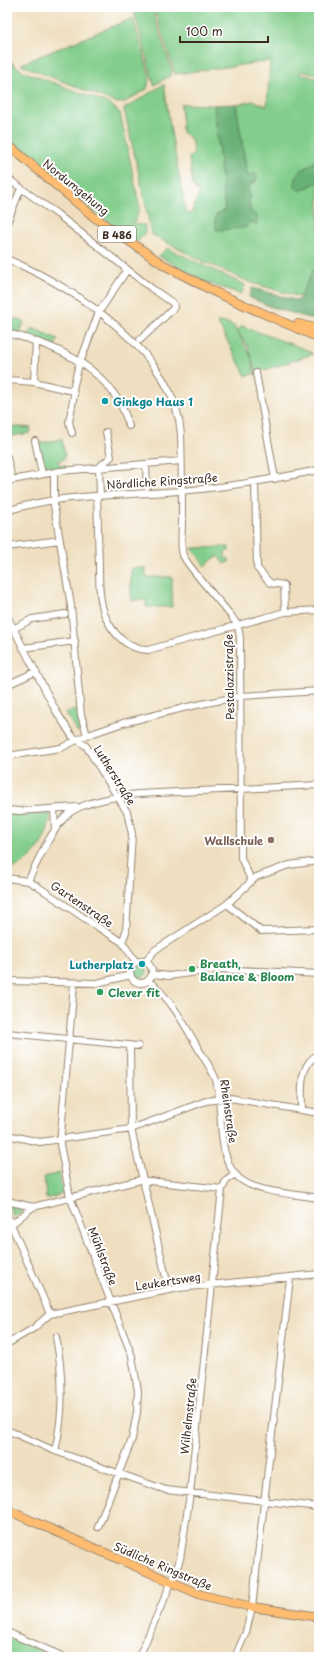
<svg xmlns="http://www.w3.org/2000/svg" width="326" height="1664" viewBox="0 0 326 1664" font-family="'Playpen Sans',sans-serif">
<rect width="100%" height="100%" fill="#fff"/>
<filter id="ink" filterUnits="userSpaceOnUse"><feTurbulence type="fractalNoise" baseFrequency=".025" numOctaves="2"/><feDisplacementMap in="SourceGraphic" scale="8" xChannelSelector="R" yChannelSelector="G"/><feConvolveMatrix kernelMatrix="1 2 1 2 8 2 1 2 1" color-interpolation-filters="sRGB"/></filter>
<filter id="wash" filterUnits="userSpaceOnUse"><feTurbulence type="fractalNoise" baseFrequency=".012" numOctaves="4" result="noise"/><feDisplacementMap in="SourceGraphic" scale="16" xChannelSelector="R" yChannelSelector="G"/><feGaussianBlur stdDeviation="0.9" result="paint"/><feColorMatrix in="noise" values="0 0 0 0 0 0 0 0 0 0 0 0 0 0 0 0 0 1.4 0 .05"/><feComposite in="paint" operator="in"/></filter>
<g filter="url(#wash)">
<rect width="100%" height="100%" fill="#efdfc0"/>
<path fill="#83ce8c" stroke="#5f7c55" d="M133 7H319L317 75 300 71V74L319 79V159L299 172 305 189 319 181V269L313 271 300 297 249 282 198 259 151 234 145 201 124 109 164 84 171 132 186 213 191 214 199 193 193 186 189 158 194 153 191 139 182 132 181 104 214 105 225 210 217 214 215 219 250 211 248 186 256 182 247 175 236 104 254 101 267 106 270 61 175 74 156 14 154 15 172 71 170 76 154 85Z
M133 18 150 77 147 89 125 102 117 103 31 69 21 64Z
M7 56 14 65 25 72 110 104 120 113 140 208 134 224 145 225V233L136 243 69 192 7 138Z
M167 248 245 285 241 294 202 281 159 256Z
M18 319 24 322 20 333 7 330V320Z
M217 322 228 323 234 326 252 359 254 374 246 376Z
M242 326 307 350 313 354 256 373 248 347 237 331Z
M32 328 58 339 55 346 27 336Z
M7 426 31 428 30 433 7 437Z
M62 439 65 456 64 457V459L58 461 60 466 65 465 66 469 44 472 37 444Z
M229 547V551H225V558L229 559V562L224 564 219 557H216L205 566 192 548Z
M131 568H146V577H172V607H146V600H131Z
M78 710 84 730 77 732 65 712Z
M7 814H50C50 838 31 865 7 870Z
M135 971a6 6 0 1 1 12 0a6 6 0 1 1-12 0Z
M59 1173 63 1194 46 1199 44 1177Z
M9 1206 24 1209 14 1218Z
M7 1635 59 1657H7Z"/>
<path fill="#6ab178" stroke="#526e4b" d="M236 104 247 175 256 174 257 179 248 186 250 211 257 216V224L250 222 245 228 216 230 215 218 217 214 225 210 214 105Z
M319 159V181L300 191 295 187C294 171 307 167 319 159Z
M319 269V321L271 307 249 297 252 288 298 301 313 270Z"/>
</g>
<g filter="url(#ink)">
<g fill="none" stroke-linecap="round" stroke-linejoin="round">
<g stroke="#95846f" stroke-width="8">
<path id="minor" d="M7 178 57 214 151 288 173 303 174 307 172 310 140 340
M7 223 21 188
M7 259C75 288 175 352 181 434 182 463 182 493 182 522 182 532 180 545 183 555 186 565 223 605 232 617L238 626 240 638 241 858 251 880
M7 333C59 346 114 370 129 426
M256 373 275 479
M7 380 34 382 68 390 73 389
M34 382 36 342
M72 433 69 422 74 395 73 389 78 368 99 312 127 270
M35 441 42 474
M7 457 12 480
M146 464 147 487
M54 472V506L71 606 81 715 87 735
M7 481 60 471 181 461
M97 496C98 519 98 541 99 564 99 580 99 598 104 613 111 632 127 650 148 650L285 612 284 585 270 583 257 568 255 482
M100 496 99 467 111 457 106 432
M7 511C58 494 113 496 166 492 218 489 268 480 319 470
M7 547 60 540
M285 612 319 610
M7 616 56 711 72 736 86 746 127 812 132 834 126 932 122 942
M13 629 32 619 65 614
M23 648 75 641
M7 685 35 672
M7 756 61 748 85 736 123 723 187 707 241 696 319 691
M54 809 55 830
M7 810 19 811 77 807
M7 878 28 881 37 886 96 926 122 942 136 962
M28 881C38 861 51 830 67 815 81 802 119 796 138 794L319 785
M227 904 261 931 319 929
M130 972a11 11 0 1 1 22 0a11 11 0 1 1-22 0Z
M145 962 155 950 227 904 256 877 289 865 319 861
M152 974 169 976 218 969 319 974
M148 980C172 1000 183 1022 198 1048 204 1059 212 1069 216 1080 224 1109 215 1159 240 1179 258 1193 296 1194 319 1198
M7 981 97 983 131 975
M74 984 60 1144 70 1197 132 1356 138 1391 137 1412 132 1439 98 1527
M7 1033 138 1046
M130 1045 131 1129 169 1290
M302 1110C302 1091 298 1064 319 1054
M7 1135 40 1142 131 1129 206 1101 230 1098 319 1113
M7 1201 33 1207 140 1180 222 1189
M7 1215 50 1314
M7 1228 33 1207
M7 1344 34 1328 50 1314 179 1288 319 1274
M7 1430 55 1451 166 1490 319 1507
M55 1451C64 1414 63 1374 56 1337
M7 1632 64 1657
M139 1657 175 1574 180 1559 190 1494 222 1189 226 1181 235 1174
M235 1657 246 1632 252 1607 290 1278"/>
</g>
<g stroke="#95846f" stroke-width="10">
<path id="major" d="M7 144 94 217 164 265 217 293 319 338
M298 324 319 329
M7 1510 201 1595 252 1607 319 1617"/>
</g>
<use href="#minor" stroke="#fff" stroke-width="6"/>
<use href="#major" stroke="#febc70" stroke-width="8"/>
</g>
</g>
<g fill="#0f9aa8" stroke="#fff" stroke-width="1.5">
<circle cx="105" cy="401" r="4"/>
<circle cx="142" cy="964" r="4"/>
</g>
<circle fill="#8d6e63" stroke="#fff" stroke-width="1.5" cx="271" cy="840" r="4"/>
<g fill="#2e9e5b" stroke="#fff" stroke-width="1.5">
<circle cx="192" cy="969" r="4"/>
<circle cx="100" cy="992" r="4"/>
</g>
<g text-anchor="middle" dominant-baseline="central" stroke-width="4" stroke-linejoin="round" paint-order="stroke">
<rect fill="#fff" stroke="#766a62" stroke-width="1" x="98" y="226" width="38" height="16" rx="3"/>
<g font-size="10" font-weight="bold" fill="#3b2a1e">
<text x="117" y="234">B 486</text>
</g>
<g font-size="11" fill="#3b2a1e" stroke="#fff">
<text transform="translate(76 187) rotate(39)">Nordumgehung</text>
<text transform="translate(162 481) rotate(-4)">Nördliche Ringstraße</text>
<text transform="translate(229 677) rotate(-91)">Pestalozzistraße</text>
<text transform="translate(115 775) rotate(58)">Lutherstraße</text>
<text transform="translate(82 904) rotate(34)">Gartenstraße</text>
<text transform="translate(229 1111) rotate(82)">Rheinstraße</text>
<text transform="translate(103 1256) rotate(69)">Mühlstraße</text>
<text transform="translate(168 1281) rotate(-9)">Leukertsweg</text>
<text transform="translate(188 1416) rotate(-84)">Wilhelmstraße</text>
<text transform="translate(163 1566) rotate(23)">Südliche Ringstraße</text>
</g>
<g font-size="11" font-weight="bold" fill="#0d838f" stroke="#fff" text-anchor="start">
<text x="113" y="401">Ginkgo Haus 1</text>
<text x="134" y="964" text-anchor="end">Lutherplatz</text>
</g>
<g font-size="11" font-weight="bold" fill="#785e54" stroke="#fff" text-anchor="end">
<text x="263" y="840">Wallschule</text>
</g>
<g font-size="11" font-weight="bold" fill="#27864d" stroke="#fff" text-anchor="start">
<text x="200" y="963">Breath,<tspan x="200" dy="13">Balance &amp; Bloom</tspan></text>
<text x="108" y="992">Clever fit</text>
</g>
</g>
<rect width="326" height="1664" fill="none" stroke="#fff" stroke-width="24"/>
<path d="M180 36v6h88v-6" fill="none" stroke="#3b2a1e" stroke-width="2"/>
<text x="186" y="36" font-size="12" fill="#3b2a1e" stroke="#ffffff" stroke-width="3" paint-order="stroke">100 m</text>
</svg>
